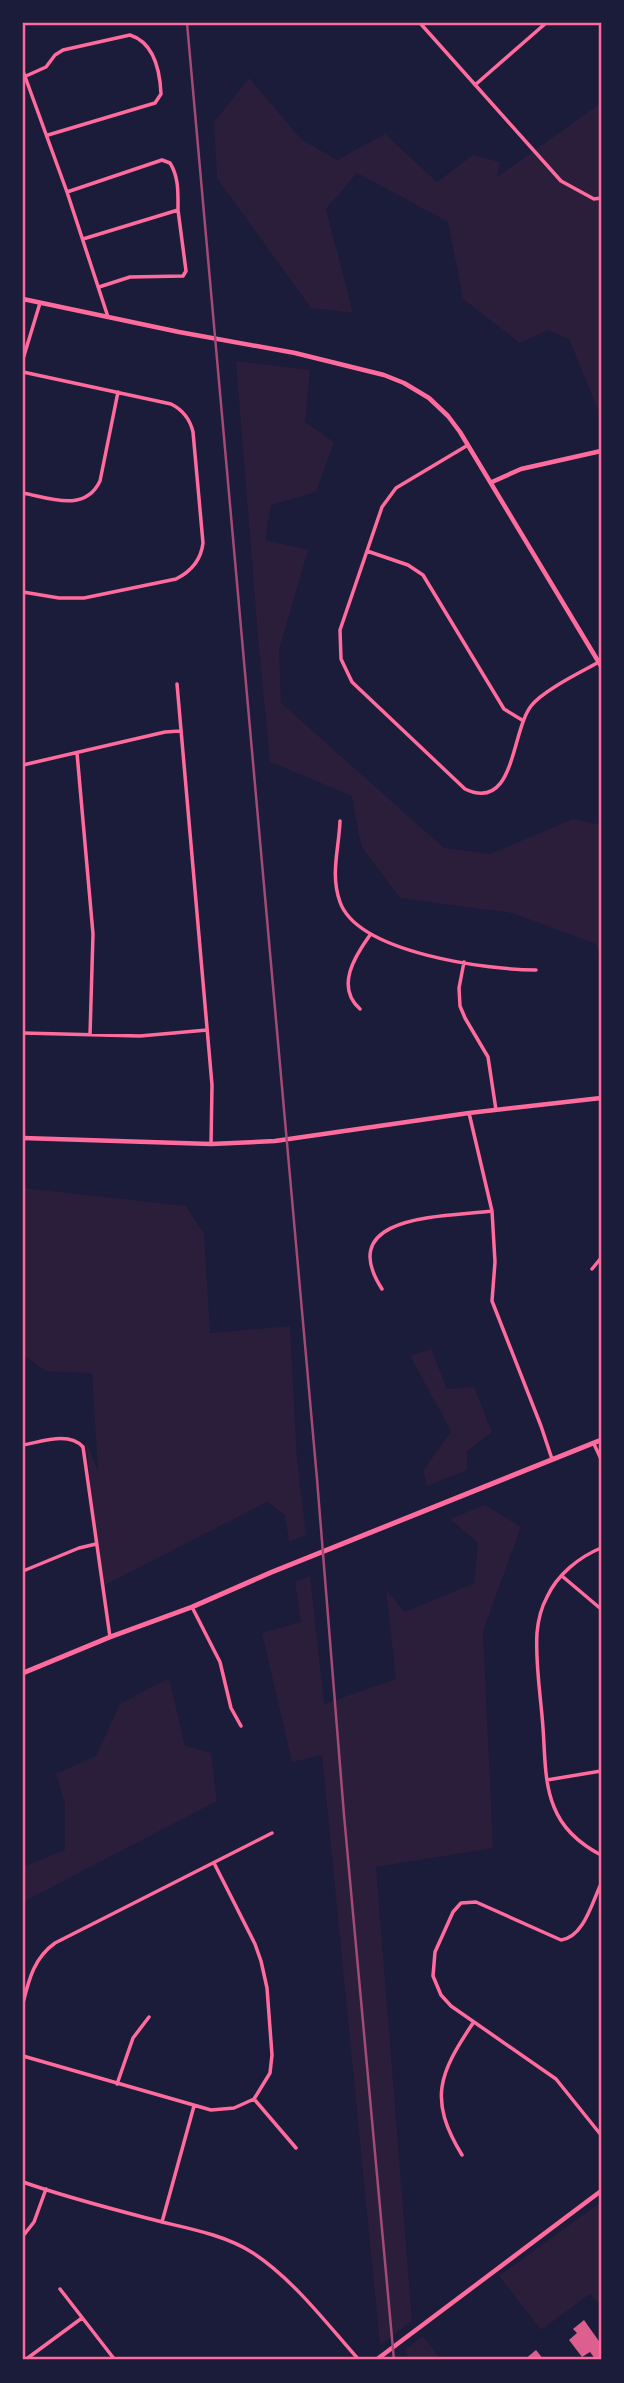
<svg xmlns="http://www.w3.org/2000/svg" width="624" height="2383" viewBox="0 0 624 2383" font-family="'Source Sans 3',sans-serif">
<rect width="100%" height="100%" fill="#1b1b3a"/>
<path fill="#2a1e3b" d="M249 78 301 139 337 160 385 134 437 182 473 155 500 162 497 177 601 103V417L569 339 548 330 520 343 463 299 448 222 357 173 326 209 353 313 311 308 217 178 214 122Z
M236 361 310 370 305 422 334 442 316 492 271 505 265 540 308 550 279 650 281 703 444 848 490 854 573 819 601 825V962L596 944 512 913 400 898 361 846 352 796 270 762 258 637Z
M23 1188 186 1206 204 1234 210 1333 290 1326 297 1460 306 1535 289 1542 285 1515 267 1502 101 1587 86 1441 98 1471 92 1373 46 1371 23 1355Z
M431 1349 447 1389 474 1387 492 1432 467 1451V1470L427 1486 423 1471 451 1431 410 1356Z
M485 1505 521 1527 483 1631 493 1848 376 1867 412 2321 380 2345 322 1755 292 1762 262 1633 301 1622 295 1582 310 1576 324 1704 396 1679 386 1590 405 1612 474 1583 478 1543 450 1519Z
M169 1678 185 1746 211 1753 217 1801 23 1902V1867L65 1850V1803L56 1774 96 1756 120 1704Z
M601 2202V2306L590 2294 541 2330 499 2276Z
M423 2336 441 2360H408L406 2349Z"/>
<path fill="#dd5f8e" d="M584 2320 601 2344V2360H596L590 2352 582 2357 569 2340 577 2333 573 2329Z
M536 2350 544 2360H524Z"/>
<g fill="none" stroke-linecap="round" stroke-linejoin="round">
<path stroke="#ff6b9d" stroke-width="3.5" d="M420 23 561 181 594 199 601 198
M23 71 67 192 108 317
M26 76 46 67 55 55 63 50 130 35C155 43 160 71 161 94L155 103 48 135
M475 85 546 23
M67 192 162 160 170 163C179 177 178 194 178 210L83 239
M99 287 130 277 183 276 186 271 178 210
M23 359 40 303
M23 372 171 404C183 410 190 419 193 432L203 543C201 560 192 571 176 579L84 598H59L23 592
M468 445 396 488 382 507 340 630 341 659 352 682 465 789C515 813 511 732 531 706 542 691 581 672 599 662
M23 493C49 498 85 513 100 481L118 392
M367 551 408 565 423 575 504 709 522 720
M177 684 212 1085 211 1144
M77 753 93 934 90 1035
M23 765 165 732 180 731
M340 821C339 849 330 874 340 902 358 953 488 970 536 970
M464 962 459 988 460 1006 465 1018 488 1057 496 1110
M360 1009C335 987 355 956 370 935
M23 1033 140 1036 207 1030
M469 1113 492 1211 495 1262 492 1301 541 1426 552 1459
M592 1269 601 1258
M382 1289C333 1213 447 1217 492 1211
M594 1444 601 1459
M23 1445C41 1442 69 1431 83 1447L110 1637
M601 1548C579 1557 557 1575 547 1597 541 1608 538 1621 537 1633 535 1664 541 1697 543 1728 545 1754 544 1783 554 1807 563 1830 580 1844 601 1855
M23 1571 79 1548 96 1544
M562 1576 601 1609
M192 1607 220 1662 231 1708 241 1726
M547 1780 601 1771
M601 1884C592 1902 584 1937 561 1940L476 1902 461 1903 453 1912 435 1952 433 1976 441 1995 451 2006 556 2079 601 2135
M23 2003C29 1979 34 1958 55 1943L272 1833
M23 2056 211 2110 234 2108 254 2099 270 2073 272 2055 267 1988 261 1961 255 1944 214 1863
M117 2084 133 2038 149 2017
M254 2099 296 2148
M462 2155C428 2099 439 2074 473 2023
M23 2182C68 2198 116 2210 162 2222 192 2229 227 2236 253 2253 294 2280 327 2324 359 2360
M162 2222 194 2106
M23 2236 34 2222 46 2189
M60 2289 115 2360
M25 2360 82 2318"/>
<path stroke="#ff6b9d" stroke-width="4.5" d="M23 299 179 332 295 353 384 375 404 383 429 398 448 416 460 432 601 666
M492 482 521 469 601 451
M23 1138 211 1144 275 1141 469 1113 601 1098
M376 2360 601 2191"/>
<path stroke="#ff6b9d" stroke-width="5" d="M23 1673 110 1637 192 1607 272 1572 601 1440"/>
<path stroke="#a44b75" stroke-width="2.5" d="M187 23 317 1479 344 1815 394 2360"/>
</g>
<rect width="624" height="2383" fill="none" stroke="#1b1b3a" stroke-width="49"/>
<rect x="24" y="24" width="576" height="2334" fill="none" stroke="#ff6b9d" stroke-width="2.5"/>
</svg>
